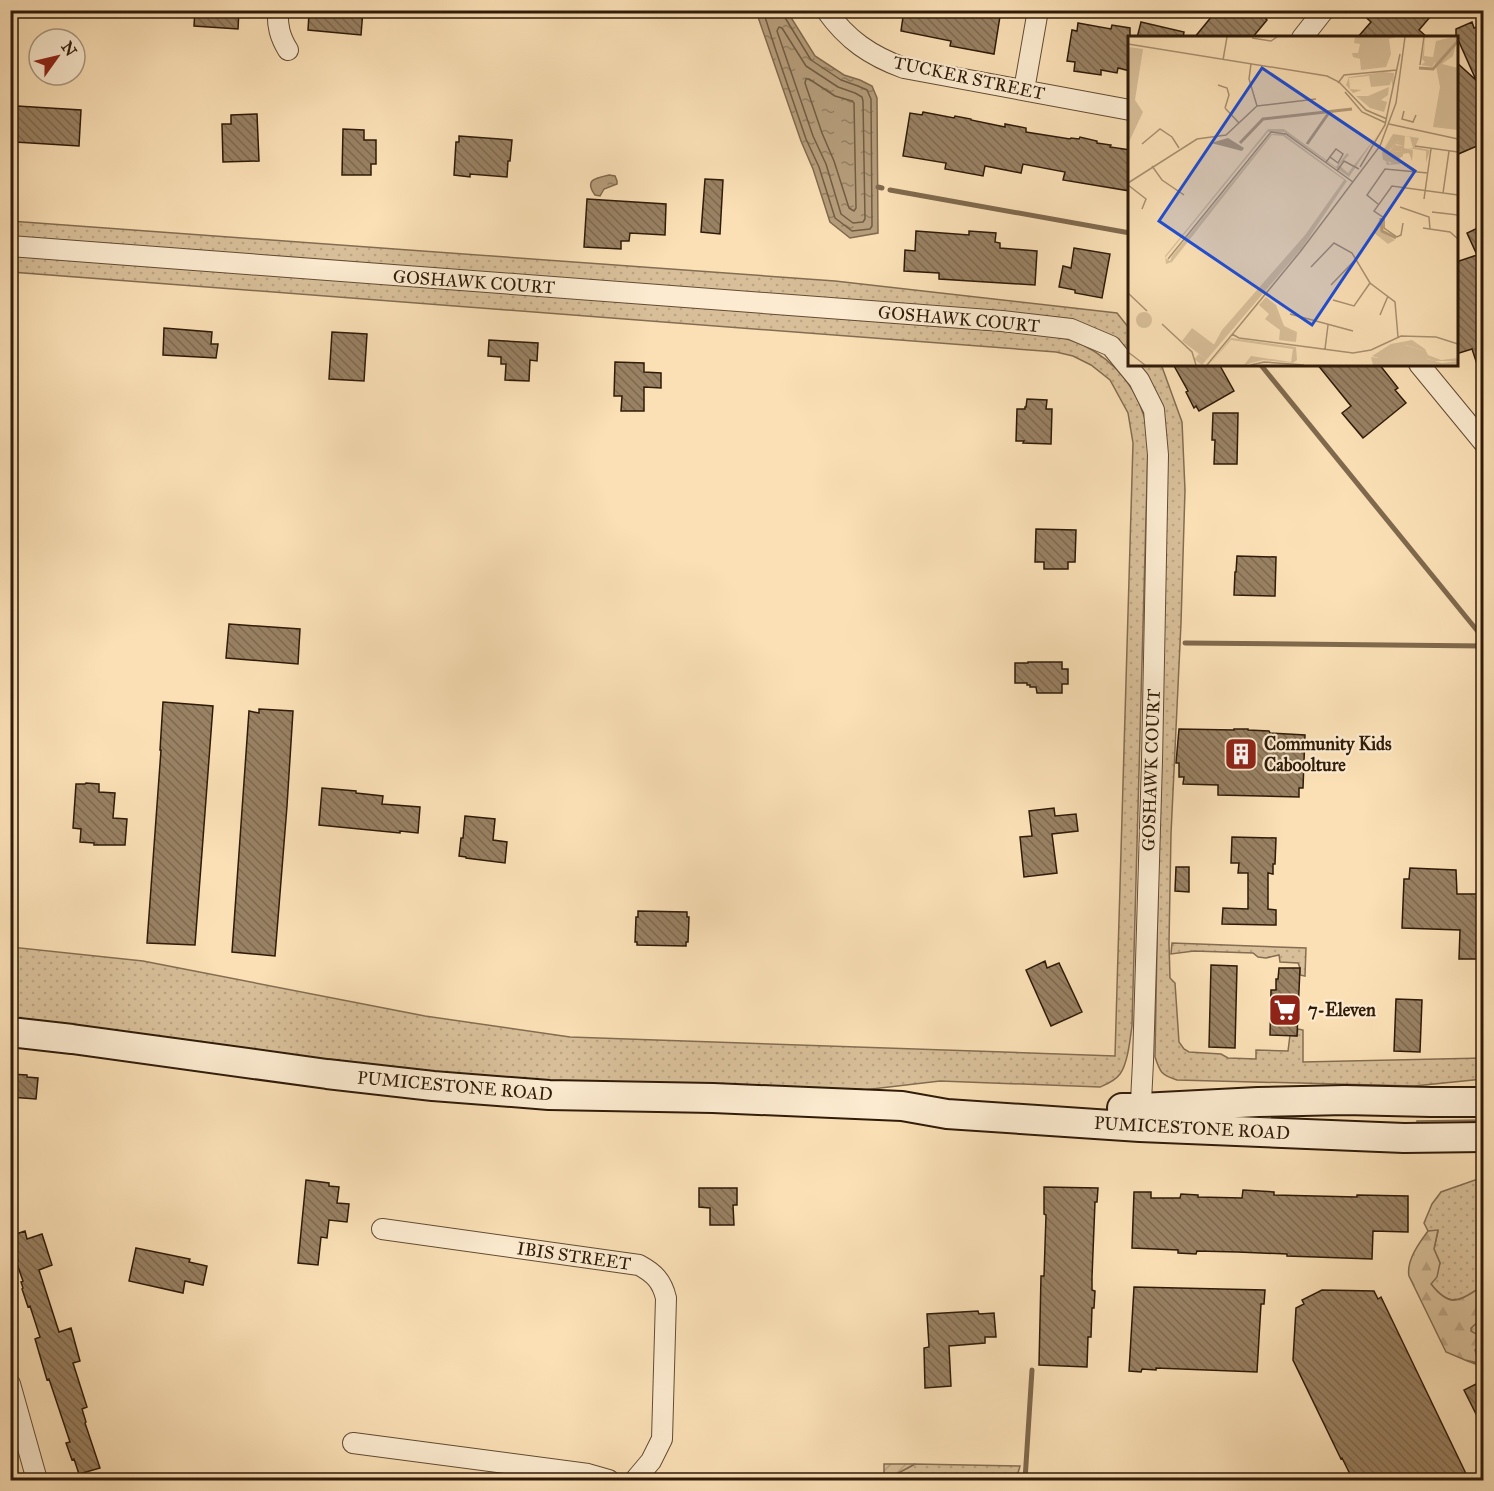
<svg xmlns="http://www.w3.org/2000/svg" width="1494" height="1491" viewBox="0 0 1494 1491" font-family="'IM FELL Great Primer',serif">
<defs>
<pattern id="grass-dots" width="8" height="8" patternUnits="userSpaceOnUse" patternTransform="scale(1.5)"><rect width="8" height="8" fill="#d8bf99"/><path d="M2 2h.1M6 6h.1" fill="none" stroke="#baa482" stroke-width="1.8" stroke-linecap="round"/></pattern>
<pattern id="forest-firs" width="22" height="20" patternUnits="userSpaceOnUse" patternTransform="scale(1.5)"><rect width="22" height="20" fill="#d8bf99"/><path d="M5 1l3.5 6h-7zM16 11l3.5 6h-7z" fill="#baa482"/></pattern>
<pattern id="garden-furrows" width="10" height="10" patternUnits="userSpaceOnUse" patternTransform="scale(1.5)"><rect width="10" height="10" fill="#d8bf99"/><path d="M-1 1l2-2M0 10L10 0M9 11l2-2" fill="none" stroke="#baa482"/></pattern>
<pattern id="water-ripples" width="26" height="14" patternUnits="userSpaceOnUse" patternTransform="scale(1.5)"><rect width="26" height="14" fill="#b69d7b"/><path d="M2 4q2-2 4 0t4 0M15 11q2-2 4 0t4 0" fill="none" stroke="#947f63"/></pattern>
<pattern id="building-back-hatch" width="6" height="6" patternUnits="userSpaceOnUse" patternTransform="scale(1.5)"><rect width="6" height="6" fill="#998163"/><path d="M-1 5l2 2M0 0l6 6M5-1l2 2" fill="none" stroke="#7d6950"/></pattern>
</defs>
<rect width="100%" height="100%" fill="#fbe0b6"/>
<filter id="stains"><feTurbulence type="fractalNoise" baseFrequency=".00333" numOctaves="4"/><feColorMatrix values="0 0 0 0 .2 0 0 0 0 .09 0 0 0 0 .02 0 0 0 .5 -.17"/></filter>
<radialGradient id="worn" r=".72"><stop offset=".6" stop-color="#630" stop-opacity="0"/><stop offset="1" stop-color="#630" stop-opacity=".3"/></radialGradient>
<path fill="url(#grass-dots)" stroke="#846d51" stroke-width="1.5" d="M10 221 835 281 1117 313 1129 328V355L1094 329 1071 319 1052 317 11 239Z
M10 255 1042 334C1051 336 1061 337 1070 340 1106 352 1133 380 1144 416 1147 425 1147 435 1148 444L1132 1026C1130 1039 1128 1063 1120 1074 1115 1081 1107 1084 1100 1087L940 1081 838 1093 465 1079 11 1019V947L143 961 425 1016 570 1037 1115 1056 1133 443 1128 413 1110 380 1091 365 1073 356 1056 352 11 272Z
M1161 364 1182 422 1185 490 1181 623 1171 834 1169 943 1170 978 1175 983 1179 1042 1184 1049 1189 1052 1221 1054 1228 1058 1256 1059V1050L1288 1051 1290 1035 1297 1036 1298 1029 1303 1030V1062L1483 1058V1079L1414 1086 1177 1080C1161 1075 1160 1072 1155 1057L1166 433 1164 416 1139 365Z
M1172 943 1306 948 1305 976 1300 975V968L1298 963 1280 962 1279 955 1266 958 1258 957 1253 953 1194 951 1171 954Z
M1483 1120V1126L1418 1127 1417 1121Z
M1475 1180H1483V1286C1459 1300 1451 1309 1431 1284L1440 1263 1434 1249 1438 1231H1428L1424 1223 1432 1204 1441 1192Z
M1483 1317V1364L1480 1366 1465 1360 1478 1363 1475 1350 1471 1328Z
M915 1464 1020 1466 1016 1480H892L898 1473Z"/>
<path fill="url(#forest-firs)" stroke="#846d51" stroke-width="1.5" d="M1438 1230 1434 1249 1440 1263 1437 1277 1431 1284C1451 1310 1460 1300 1483 1286V1317L1471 1328V1331L1478 1335 1480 1345 1475 1350 1479 1363 1465 1360 1446 1352 1409 1276C1406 1261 1419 1243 1428 1231Z"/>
<path fill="url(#garden-furrows)" stroke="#846d51" stroke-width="1.5" d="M884 1464H915L898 1473 892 1480H884Z"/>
<path fill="url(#water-ripples)" stroke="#80694d" stroke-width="1.5" d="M759 11H787L815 56 844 75 860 80 872 86 877 98 878 233 850 238 830 222 813 169 801 141 758 17Z
M609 175 615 176 617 181V184L604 189 600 196 595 195C584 180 595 178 609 175Z"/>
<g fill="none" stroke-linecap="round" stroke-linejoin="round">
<path stroke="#725c42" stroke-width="1.5" d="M765 10V17L776 51 806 139 819 167 835 218 852 231 870 229 872 226 871 99 867 90 858 86 841 80 811 60 784 16 783 10
M779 27 782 28 806 66 838 87 855 93 862 97 863 101 865 219 863 222 853 223 841 214 826 164 813 136 777 31Z
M806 79H809L835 96 852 101 854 103 856 208 854 211 849 208 834 161 822 133 805 83Z"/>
<path stroke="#80694d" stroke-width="5" d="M878 187 882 188
M890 190 1130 233
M1260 364 1484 639
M1185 643 1484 646
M1025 1480 1032 1370"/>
</g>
<path fill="url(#building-back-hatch)" stroke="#2f1b09" stroke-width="1.5" d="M195 10H239L238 29 194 26Z
M313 10H363L361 35 308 30 309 14H313Z
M904 10H1001L994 54 950 46 951 41 901 31Z
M1217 10H1260L1267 17 1266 19 1267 20 1252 38H1194Z
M1358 10H1436L1419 30 1428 38H1357L1371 22Z
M1141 22 1184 32 1183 38H1137Z
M1472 22 1474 28 1480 26 1484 34V143L1456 155V62L1476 80 1456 35V29Z
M1078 23 1111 29 1112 25 1130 28V71L1118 68 1117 73 1101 70V75L1074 71 1075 62 1067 61 1072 30 1077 31Z
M17 106 81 110 79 146 15 142V138L10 137V110L17 111Z
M923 112 954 118 955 116 971 119V120L1005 127V124L1026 128V132L1070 139 1071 138 1079 139 1080 137 1097 141V143L1111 145 1110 147 1130 150V191L1063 180 1065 172 1023 164 1021 173 985 166 983 176 945 169 946 163 903 156 910 113 922 115Z
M257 114 259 161 223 162 222 124H231V115Z
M343 129 364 130V140H376V164H371V175H342Z
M459 136 512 140 510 161H508L507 177 470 174V177L454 175 456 142H459Z
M705 179 723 180 720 234 701 232Z
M587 199 666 204 665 235 630 233 629 241H621V249L584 247Z
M1484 225V376H1481L1472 349 1456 354V262L1477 255 1467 233Z
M916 231 969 235V231L996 233 995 242 1000 243V248L1037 251 1035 285 939 279V273L904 271 905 250 915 251Z
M1074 248 1110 254 1102 298 1075 293V290L1059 287 1063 266 1071 268Z
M164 328 212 332 211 344H218L216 358 163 355Z
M332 332 367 334 364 381 329 379Z
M489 340 538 343 537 361 530 360 529 381 505 380 506 364H501V357L488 356Z
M615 362 644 363V372L661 373V388L644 387V411H621L622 396H614Z
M1173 364H1219L1234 391 1199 411 1196 406 1194 408 1186 392 1188 391Z
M1317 364H1379L1398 388 1395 390 1406 403 1363 438 1342 413 1351 406Z
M1027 399 1047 400 1046 409H1052L1051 444 1023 443 1024 441H1016L1017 409H1025V407H1026Z
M1213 413H1238L1237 464H1214L1215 440H1212Z
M1036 529 1076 530 1075 562H1068V569H1044V562H1035Z
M1237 556 1276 557 1275 596 1234 595 1235 572H1236Z
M229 624 300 629 298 664 226 658Z
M1028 662H1062V669H1068V684H1062V693H1037L1036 687H1030V685H1027V683H1015V663H1028Z
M163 702 213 706 195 945 147 943 161 750H160Z
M259 709 293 711 287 806 275 956 232 952 249 711 259 713Z
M1179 729 1234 730V729H1248V730L1269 731 1270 733 1305 735 1303 788H1299V797L1218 795V785L1183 784 1184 777H1179V763H1176Z
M86 783 99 784V792L115 793 113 818 127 819 125 845H94V843L80 842 81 829 73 828 76 784H85Z
M322 788 356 791V793L383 796 382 804 420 807 418 833 400 831V833L319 825Z
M1054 808 1055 816 1076 814 1078 831 1052 834 1057 873 1024 877 1020 837 1032 836 1029 811Z
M465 816 495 819 493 840 507 842 505 863 466 858V857L459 856 461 838H463Z
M1232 837 1276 838 1275 864H1273V874L1268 873V909L1276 910V925L1222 924 1223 908 1248 909V873H1238L1239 863H1231Z
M1176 867H1189V892L1175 891Z
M1410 868 1456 870 1457 894H1483L1482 959H1459L1460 930 1402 928 1404 879H1409Z
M638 911 687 912V917H689L688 942H686V946L637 945V942H635L636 917H638Z
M1045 961 1047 968 1059 963 1082 1012 1051 1026 1026 970Z
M1211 965 1237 966 1235 1048 1209 1047Z
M1279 968H1300L1297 1036 1270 1035 1271 990H1276V979H1278Z
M1396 999 1422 1000 1420 1052 1394 1051Z
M10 1074 27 1075V1077L38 1078 36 1099 10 1097Z
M306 1180 329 1183V1186L339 1187 337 1203 349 1204 347 1222 329 1220 327 1238 321 1237 318 1265 298 1263Z
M1044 1187 1098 1188 1097 1202H1095L1092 1277V1290L1095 1291 1094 1308H1092L1091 1337H1088L1087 1367 1039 1365 1041 1276H1044L1046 1215 1044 1214Z
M699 1188H737V1205H733L734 1225H710V1208L699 1207Z
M1243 1190 1274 1192V1195L1357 1197V1195L1408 1196V1232L1373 1231 1372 1259 1287 1256V1254L1238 1252 1197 1251 1196 1254 1178 1253V1250L1132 1248 1134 1192H1151V1198H1180L1181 1194 1198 1195V1197L1242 1198Z
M25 1231 27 1239 42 1234 52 1265 39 1270 59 1332 71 1328 80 1361 73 1363 87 1407 82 1409 86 1422 85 1423 100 1468 79 1474 74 1459 72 1460 66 1443 70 1442 49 1379 47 1380 35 1339 40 1337 30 1306 28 1307 22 1289 23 1288 21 1282 23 1281 16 1261 18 1260 10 1236Z
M136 1248 190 1259 189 1262 207 1266 203 1285 185 1281 183 1293 129 1281Z
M1134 1287 1265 1290 1264 1304H1261L1257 1372 1156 1368V1370L1142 1369 1141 1372 1129 1371Z
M1322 1290 1374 1291 1378 1299 1381 1297 1469 1480H1353L1342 1458 1341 1459 1293 1360 1296 1308 1304 1304 1302 1300Z
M978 1311 979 1314 994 1313 996 1337H985V1343L949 1346 951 1386 925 1388 924 1348 929 1347 927 1314Z
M1484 1380V1430L1464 1390Z"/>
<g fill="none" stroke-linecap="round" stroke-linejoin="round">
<g stroke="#624c34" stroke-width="22">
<path id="minor" d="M278 10C277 26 280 37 288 50
M826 10C847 40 871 56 904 68L1130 110
M1302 38 1324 10
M1024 90 1038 10
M10 246 1002 321 1071 329 1111 346 1139 380 1154 410 1158 455 1152 761 1143 1062 1140 1121
M1419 364 1484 443
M382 1229 639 1265C654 1273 662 1281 666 1298L662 1439 651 1461 635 1480
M10 1384 37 1480
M353 1443 588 1474 609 1480"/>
</g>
<g stroke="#2f1b09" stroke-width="32">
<path id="secondary" d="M10 1032 72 1039 327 1074 433 1086 549 1095 713 1098 902 1106 947 1114 1140 1127 1404 1138 1484 1137
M1122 1108H1141L1258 1102 1345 1100 1431 1102H1484"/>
</g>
<use href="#minor" stroke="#fcebd0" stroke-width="20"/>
<use href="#secondary" stroke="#fcebd0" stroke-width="28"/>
</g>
<defs>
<g id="building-square" transform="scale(1.725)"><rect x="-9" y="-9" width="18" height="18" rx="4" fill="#8f2418" stroke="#fcebd0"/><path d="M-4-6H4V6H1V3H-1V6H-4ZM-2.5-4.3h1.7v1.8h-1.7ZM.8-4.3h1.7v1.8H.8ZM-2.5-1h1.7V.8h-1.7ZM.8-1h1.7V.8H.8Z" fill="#fff"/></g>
<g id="supermarket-square" transform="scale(1.725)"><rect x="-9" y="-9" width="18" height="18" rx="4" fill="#8f2418" stroke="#fcebd0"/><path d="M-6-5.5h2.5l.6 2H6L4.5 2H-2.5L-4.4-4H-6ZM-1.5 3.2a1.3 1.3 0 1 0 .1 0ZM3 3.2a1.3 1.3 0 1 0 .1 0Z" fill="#fff"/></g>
</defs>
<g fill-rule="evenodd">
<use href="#building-square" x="1241" y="754"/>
<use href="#supermarket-square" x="1285" y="1010"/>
</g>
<g text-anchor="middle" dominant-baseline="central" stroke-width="4.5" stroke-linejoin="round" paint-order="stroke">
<g font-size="18" fill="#2f1b09" stroke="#fcebd0">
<text transform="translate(969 78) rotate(12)">TUCKER STREET</text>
<text transform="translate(474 282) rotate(4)">GOSHAWK COURT</text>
<text transform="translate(959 319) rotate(5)">GOSHAWK COURT</text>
<text transform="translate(1151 770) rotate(-88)">GOSHAWK COURT</text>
<text transform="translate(455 1086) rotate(5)">PUMICESTONE ROAD</text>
<text transform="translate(1192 1128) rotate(3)">PUMICESTONE ROAD</text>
<text transform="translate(574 1256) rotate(8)">IBIS STREET</text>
</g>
<g font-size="18" font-weight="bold" fill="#2f1b09" stroke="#fcebd0" text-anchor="start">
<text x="1264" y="744">Community Kids<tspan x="1264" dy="21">Caboolture</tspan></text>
<text x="1308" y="1010">7-Eleven</text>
</g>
</g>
<g transform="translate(1128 36)">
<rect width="330" height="330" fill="#fbe0b6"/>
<path d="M227 1H267L261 3 263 18 258 31 233 34 232 23 225 21 224 17H230L232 8 226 7ZM297 1 296 20 305 21 308 5 325 1 304 31 293 29 297 26 294 23ZM255 36 266 37 265 51 263 44 262 49 243 51 241 40 221 42 222 53 234 54 225 57 218 49 221 41ZM261 51 260 59 253 64 259 66 260 63 256 76 242 72 228 60H240ZM140 93H156L208 131 219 117 221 119 211 129 220 137 250 98 221 141 156 96H140L37 222 42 225 44 220 143 98H156L219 145 174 212 74 329 66 323 71 318 78 323 94 294 177 199 216 144 155 100 144 99 44 226 38 228 37 220ZM265 98 291 102 287 111 302 114 298 127V115L280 112H285L282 101 277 100 276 112 285 114 284 125 281 117 274 118 275 111 273 116 265 115 266 109 275 110 270 105 260 116 266 120 265 127 255 124 254 116ZM252 182 254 196 267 204 260 208 245 196ZM103 302 168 311 169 324 165 327 135 324 116 329 123 320 163 326 165 313 103 304 81 329ZM284 304 297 313 300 319 313 324 330 322V325H306L297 322 294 314 278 309 251 322 244 320 263 308Z" fill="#d8bf99"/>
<path d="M330 1 325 20 314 28 330 32V94L305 91 312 51 307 25 322 3ZM270 105 276 110 268 108 265 115 273 116 275 111V120L269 124 273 128 259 129 257 123 262 128 265 125V119L259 118ZM270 307 294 314 299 323 314 327 330 325V329H245L243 321 251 322 253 315 267 313Z" fill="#d8bf99"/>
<path d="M138 261 148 269 156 290 169 296 168 306 151 304 152 294 137 283 141 278 131 269ZM8 284a8 8 0 1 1 16 0a8 8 0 1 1-16 0ZM64 292 88 310 78 323 54 305Z" fill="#d8bf99"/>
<path d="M237 1 240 5 250 2 256 9 259 6 255 24 249 30 237 27 234 30ZM0 11 15 13 7 64 15 76 0 108Z" fill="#d8bf99"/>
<path d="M100 102 116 112 114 115 83 107Z" fill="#b69d7b"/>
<path fill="none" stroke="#b69d7b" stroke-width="3" d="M291 32 305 33 330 5M112 107 135 83 224 73M179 108 200 78M253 182 254 195 268 202"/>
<path fill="none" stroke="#a99171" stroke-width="1.5" d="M124 2 143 5 149 1M0 8 199 40 211 46 238 74 259 83M95 24 99 1M123 28 121 43 129 70M292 29 296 1M210 47 216 39 269 34M90 49 99 52 101 59 97 72M217 56 234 76 258 87M97 72 111 87M276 75 274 83 285 86 288 79M261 88 330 103M14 108 32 93 44 101 51 112M287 110 330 116M198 126 202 121 210 127 215 118 208 113 201 122M24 130 34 144 56 159M232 131 257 89 272 18M209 135 216 125 231 133M0 147 69 103 98 99 129 70 188 63M0 149 18 163 14 173M315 157 321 115M296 163 303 113M250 168 239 159 257 133 300 137M272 171 301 181 302 193M304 176 330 179M275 187 273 199 269 201 256 192V182L246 175 264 150 330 159M295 192 322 196 330 203M40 223 143 96 158 98 225 146M183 231 206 207 224 217 242 247 267 266 270 301M203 249 227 224M0 257 19 275M205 264 226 270 242 247M162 278 225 295M252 279 260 260M34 288 64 316 68 329M104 298 111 302 225 317 243 314 273 300 308 301 330 308M197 313 200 289M0 316 17 329M79 329 172 216 252 110 268 67 277 1M123 329 136 326 176 329"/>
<path fill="#1d4ed8" fill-opacity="0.15" stroke="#1d4ed8" stroke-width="3" d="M134 32 287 135 184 289 31 185Z"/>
<rect width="330" height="330" fill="none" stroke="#2f1b09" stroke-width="3"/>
</g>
<rect width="1494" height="1491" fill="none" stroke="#fbe0b6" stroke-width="36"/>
<rect x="12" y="12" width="1470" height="1467" fill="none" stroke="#2f1b09" stroke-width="3"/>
<rect x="18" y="18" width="1458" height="1455" fill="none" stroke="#2f1b09" stroke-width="1.5"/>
<g transform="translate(57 57) rotate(56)"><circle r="28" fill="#fcebd0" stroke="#aa9880" stroke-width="1.5"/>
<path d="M0-4.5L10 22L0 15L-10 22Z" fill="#8f2418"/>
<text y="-9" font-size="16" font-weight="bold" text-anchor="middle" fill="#2f1b09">N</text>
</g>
<rect width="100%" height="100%" filter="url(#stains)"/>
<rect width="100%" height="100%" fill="url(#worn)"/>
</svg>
